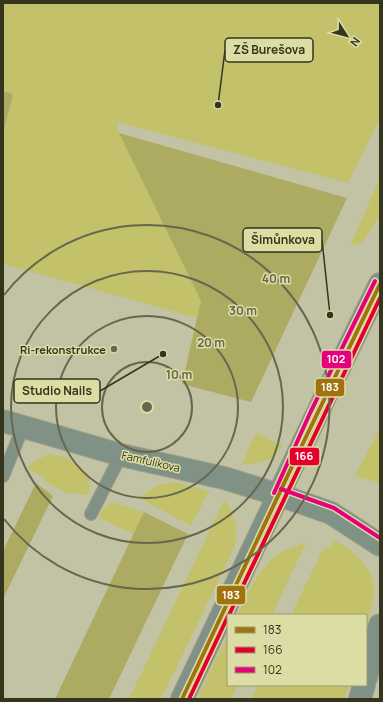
<svg xmlns="http://www.w3.org/2000/svg" width="383" height="702" viewBox="0 0 383 702" font-family="Manrope,sans-serif">
<rect width="100%" height="100%" fill="#c2c3a4"/>
<path fill="#c3c26b" d="M3 3H380V119L348 183 117 122 119 133 201 301 197 318 3 264V134L13 94 3 91Z
M380 177V216L362 243 350 246Z
M380 428V483L355 476Z
M256 433 283 446C271 462 262 463 242 464Z
M51 454C66 456 87 465 90 482 90 486 89 491 89 495L67 493 44 481V477L26 468 40 458Z
M175 482 209 491 191 526 139 498 157 485Z
M224 500C235 514 239 529 235 546L161 699H129Z
M112 502 144 512 134 534 99 518 103 509Z
M334 540C353 550 375 568 374 592 373 604 369 616 366 626V615H291L323 549 330 548Z
M306 543 272 615H237C249 590 260 564 285 550 291 547 299 545 306 543Z
M228 635V685H238L231 699H197Z
M258 685H349L345 699H251Z"/>
<path fill="#acab61" d="M3 91 13 94 3 134Z
M119 133 347 198 251 402 182 384 201 301Z
M36 483 53 496 3 599V551Z
M144 512 188 534 109 699H55Z"/>
<g fill="none" stroke-linecap="round" stroke-linejoin="round">
<g stroke="#a1a189" stroke-width="14">
<path id="service" d="M3 476 23 427
M91 514 121 455"/>
</g>
<g stroke="#a1a189" stroke-width="24">
<path id="minor" d="M3 421 121 455 224 478 279 495 331 513 380 545
M366 678 380 625
M360 699 364 685"/>
</g>
<g stroke="#a1a189" stroke-width="24">
<path id="tertiary" d="M182 699C248 561 312 421 380 284"/>
</g>
<use href="#service" stroke="#809186" stroke-width="12"/>
<use href="#minor" stroke="#809186" stroke-width="22"/>
<use href="#tertiary" stroke="#809186" stroke-width="22"/>
<g stroke="#dcdda4" stroke-width="7">
<path id="bus-1" d="M182 699 305 439 380 284"/>
</g>
<g stroke="#dcdda4" stroke-width="7">
<path id="bus-2" d="M229 615 380 298
M189 699 228 616"/>
</g>
<g stroke="#dcdda4" stroke-width="7">
<path id="bus-3" d="M281 489 334 508 380 538
M274 493 311 411 375 281"/>
</g>
<use href="#bus-1" stroke="#a0730e" stroke-width="4"/>
<use href="#bus-2" stroke="#e4002b" stroke-width="4"/>
<use href="#bus-3" stroke="#e5007d" stroke-width="4"/>
</g>
<g fill="none" stroke="#66674d" stroke-width="2">
<circle cx="147" cy="407" r="45"/>
<circle cx="147" cy="407" r="91"/>
<circle cx="147" cy="407" r="136"/>
<path d="M4 295A182 182 0 1 1 4 519"/>
</g>
<circle fill="#66674d" stroke="#dcdda4" stroke-width="1.5" cx="114" cy="349" r="4"/>
<g text-anchor="middle" dominant-baseline="central" stroke-width="3" stroke-linejoin="round" paint-order="stroke">
<g font-size="11" font-weight="bold" fill="#35351e" stroke="#dcdda4" text-anchor="end">
<text x="106" y="349">Ri-rekonstrukce</text>
</g>
<g font-size="11" fill="#35351e" stroke="#dcdda4">
<text transform="translate(151 461) rotate(13)">Famfulíkova</text>
</g>
</g>
<circle cx="147" cy="407" r="6" fill="#66674d" stroke="#dcdda4" stroke-width="2"/>
<g font-size="12" text-anchor="middle" font-weight="bold" fill="#66674d" stroke="#dcdda4" stroke-width="3" stroke-linejoin="round" paint-order="stroke">
<text x="276" y="283">40 m</text>
<text x="243" y="315">30 m</text>
<text x="211" y="347">20 m</text>
<text x="179" y="379">10 m</text>
</g>
<path fill="none" stroke="#35351e" stroke-width="1.5" d="M218 105L225 50M330 315L322 240M163 354L100 391"/>
<g fill="#35351e" stroke="#dcdda4" stroke-width="1.5">
<circle cx="218" cy="105" r="4"/>
<circle cx="330" cy="315" r="4"/>
<circle cx="163" cy="354" r="4"/>
</g>
<g fill="#dcdda4" stroke="#35351e" stroke-width="1.5">
<rect x="225" y="38" width="88" height="24" rx="4"/>
<rect x="243" y="228" width="79" height="24" rx="4"/>
<rect x="14" y="379" width="86" height="24" rx="4"/>
</g>
<g font-size="12" text-anchor="middle" font-weight="bold" fill="#35351e">
<text x="269" y="54">ZŠ Burešova</text>
<text x="283" y="244">Šimůnkova</text>
<text x="57" y="395">Studio Nails</text>
</g>
<g stroke="#dcdda4" stroke-width="1.5">
<rect x="321" y="350" width="31" height="19" rx="4" fill="#e5007d"/>
<rect x="315" y="378" width="30" height="19" rx="4" fill="#a0730e"/>
<rect x="289" y="447" width="31" height="19" rx="4" fill="#e4002b"/>
<rect x="216" y="585" width="30" height="20" rx="4" fill="#a0730e"/>
</g>
<g font-size="11" text-anchor="middle" font-weight="bold" fill="#fff">
<text x="336" y="363">102</text>
<text x="330" y="391">183</text>
<text x="304" y="460">166</text>
<text x="231" y="599">183</text>
</g>
<rect width="383" height="702" fill="none" stroke="#35351e" stroke-width="8"/>
<rect x="227" y="614" width="140" height="72" fill="#dcdda4" stroke="#999a6e"/>
<rect x="235" y="627" width="20" height="6" fill="#a0730e" stroke="#999a6e"/>
<text x="263" y="634" font-size="12" fill="#35351e">183</text>
<rect x="235" y="647" width="20" height="6" fill="#e4002b" stroke="#999a6e"/>
<text x="263" y="654" font-size="12" fill="#35351e">166</text>
<rect x="235" y="667" width="20" height="6" fill="#e5007d" stroke="#999a6e"/>
<text x="263" y="674" font-size="12" fill="#35351e">102</text>
<g transform="translate(347 36) rotate(126)" stroke="#dcdda4" stroke-width="3" paint-order="stroke">
<path d="M0-3L7 15L0 10L-7 15Z" fill="#35351e"/>
<text y="-6" font-size="11" font-weight="bold" text-anchor="middle" fill="#35351e">N</text>
</g>
</svg>
